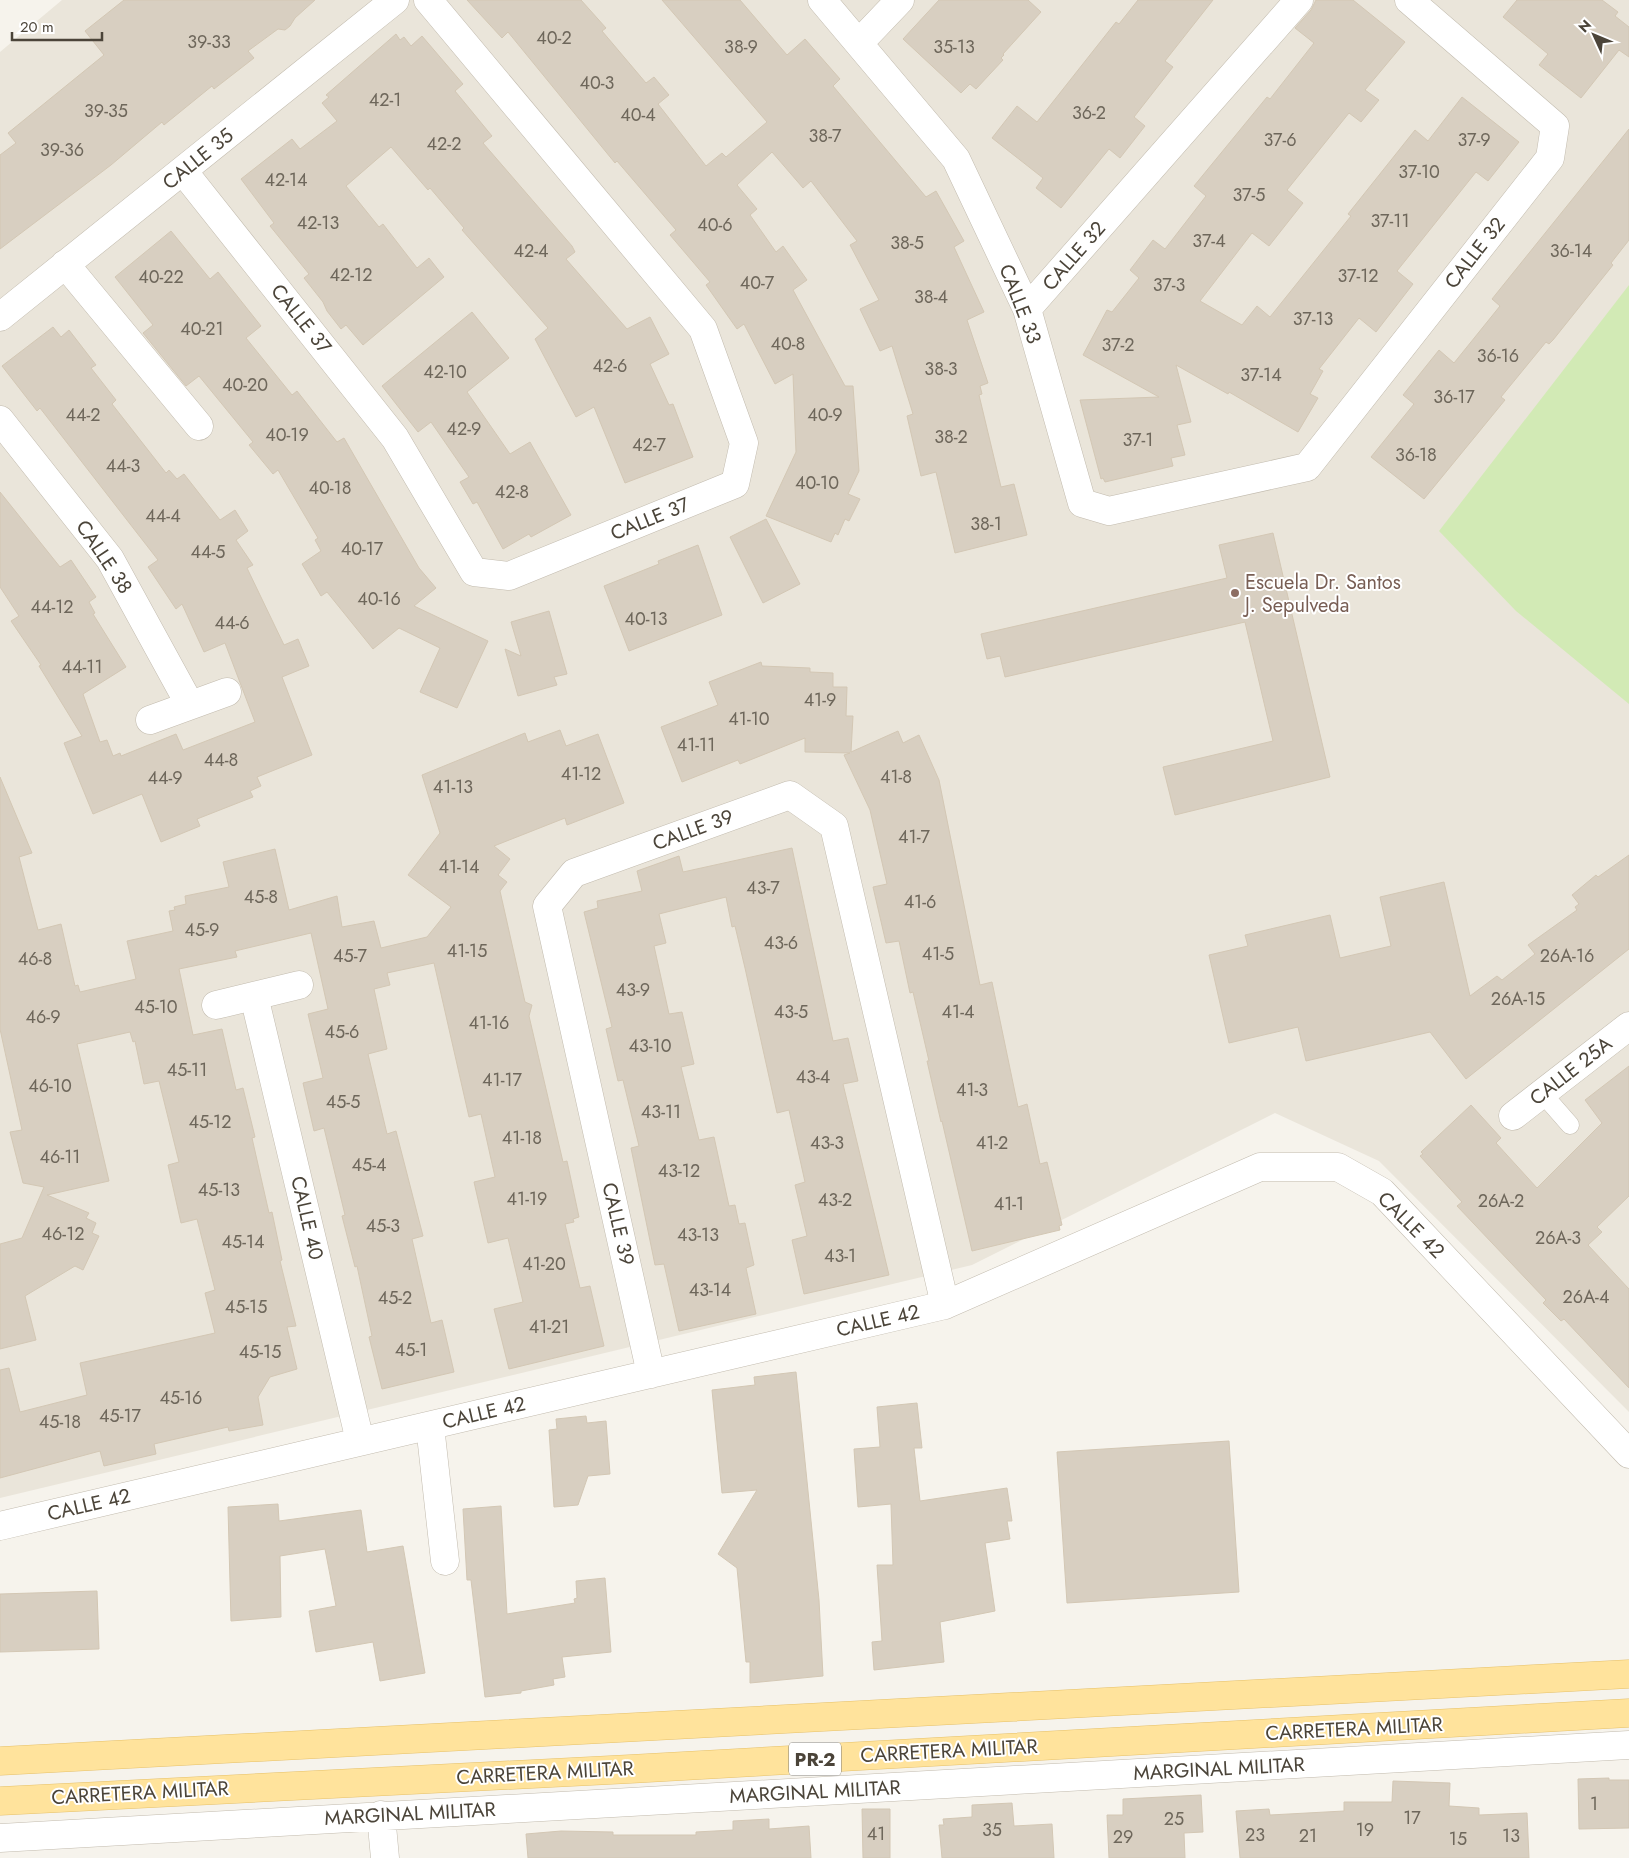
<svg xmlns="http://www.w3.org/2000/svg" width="1629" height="1858" viewBox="0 0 1629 1858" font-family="Jost,sans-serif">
<rect width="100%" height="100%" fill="#f6f3ec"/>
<path fill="#eae5da" d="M62 0H1629V1412L1379 1161 1275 1113 972 1265 0 1498V52Z"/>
<path fill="#d2eab5" d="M1629 285V704L1516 611 1439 531Z"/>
<path fill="#d8cfc1" stroke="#d3c7b4" d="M124 0H315L295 18 290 26 285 30 278 29 248 51 254 58 214 89 212 86 164 125 162 122 111 165 0 249V155L16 143 8 133 104 55 85 31Z
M467 0H581L606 28 602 31 646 83 654 77 669 95 658 104 706 166 722 153 726 157 767 122 662 0H740L787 55 805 39 840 79 833 86 926 197 936 191 964 241 954 247 984 312 967 320 988 383 980 386 982 394 979 395 1001 487 1014 484 1027 535 955 553 936 472 921 476 907 416 913 414 892 346 880 351 860 309 879 300 850 245 857 241 811 181 803 188 772 152 737 185 757 209 750 215 776 252 783 246 807 280 793 290 845 386H853L859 471 848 494 860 499 849 521 845 519 838 535 835 533 831 542 766 516 796 452 793 374 775 384 744 324 737 329 706 285 710 282 670 235 676 230 617 161 615 163 508 32 502 38Z
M939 0H1028L1041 12 1003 54 1004 55 1001 58 1003 60 976 89 970 84 961 93 903 39Z
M1138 0H1213L1165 61 1173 67 1134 117 1145 126 1120 158 1109 149 1061 208 1036 188 1043 178 992 138 1017 106 1037 122 1116 22 1119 24Z
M1316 0H1353L1405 42 1365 90 1379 100 1361 122 1349 113 1287 190 1303 203 1269 246 1252 233 1200 301 1242 325 1257 306 1270 317 1351 216 1348 214 1415 130 1428 141 1462 97 1519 142 1488 181 1476 172 1397 271 1413 284 1376 332 1359 318 1319 369 1323 371 1310 394 1318 398 1298 432 1229 392 1228 394 1176 365 1191 422 1177 425 1185 455 1171 458 1173 466 1105 482 1103 478 1101 479 1080 400 1159 397 1083 355 1107 310 1112 312 1139 278 1130 270 1153 240 1165 249 1206 196 1194 186 1267 97 1270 99 1314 43 1295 28 1311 10Z
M1517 0H1602L1618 12 1615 16 1629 27V57L1619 50 1581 98 1539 65 1548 54 1503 17Z
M396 34 400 40 404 37 411 46 422 36 463 84 455 91 492 136 483 143 572 246 575 252 566 259 627 329 650 317 669 354 650 364 669 405 673 404 693 457 625 483 594 407 576 417 535 339 548 328 462 230 464 228 430 188 428 190 391 147 346 186 379 227 383 224 417 268 429 258 444 277 363 345 346 325 341 329 327 311 323 302 304 278 309 274 270 226 274 223 241 179 292 139 300 149 337 121 322 103 329 97 326 95Z
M1629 129V240L1611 263 1613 265 1553 340 1549 344 1546 342 1501 397 1505 400 1424 499 1371 457 1414 404 1403 395 1439 350 1454 363 1500 306 1492 299Z
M171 231 210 279 218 272 261 326 246 338 292 395 297 391 337 442 344 438 419 568 436 588 414 606 488 641 457 708 420 692 440 648 399 628 373 649 327 592 321 596 302 564 321 551 315 540 318 538 278 470 273 474 249 445 253 442 199 376 186 386 143 333 153 325 115 277Z
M472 312 509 358 467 392 510 454 530 442 571 515 531 537 529 534 503 549 477 502 473 504 460 482 469 477 431 422 418 432 382 386Z
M53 327 61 337 69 330 96 365 91 368 116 400 112 404 166 473 169 470 177 479 184 474 220 520 235 510 248 531 236 540 253 565 247 568 284 645 298 639 309 666 282 677 312 755 257 777 261 786 250 791 253 797 197 819 200 826 161 842 142 794 93 814 64 743 82 736 39 666 41 665 11 621 19 616 0 587V492L60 567 71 560 96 597 89 602 95 613 93 614 126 667 83 694 100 742 107 740 113 756 120 753 121 756 176 734 183 750 255 722 225 643 204 652 182 604 176 609 148 567 158 560 40 408 37 411 2 366Z
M766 519 800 584 763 603 730 537Z
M1273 533 1330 777 1175 815 1163 767 1273 741 1245 622 1005 677 1000 656 987 659 981 634 1227 578 1219 545Z
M698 545 722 615 629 651 604 586 659 564 658 561Z
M549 611 567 674 554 677 557 685 518 696 505 649 521 656 511 622Z
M761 662 762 666 810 668V672L833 673V687H847L846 716H853L851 752 898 731 903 743 919 735 939 780 980 985 992 982 1018 1107 1027 1104 1040 1164 1047 1162 1062 1225 1059 1226 1060 1230 972 1251 942 1121 941 1122 927 1061H929L913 992 910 993 899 941 886 943 873 887 887 884 870 810 844 755 850 753 805 752V738L740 764 738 760 682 782 661 727 718 705 709 682Z
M560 730 566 746 598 734 624 803 567 825 565 818 494 846 510 859 498 875 507 882 500 891 525 1002 532 1005 529 1016 563 1162 567 1161 579 1217 573 1219 574 1222 565 1224 580 1288 590 1286 604 1346 509 1369 494 1309 523 1302 508 1238 488 1243 474 1182 495 1177 481 1114 469 1117 434 963 387 973 390 985 374 989 387 1049 368 1054 387 1134 396 1131 423 1236 412 1239 431 1323 442 1320 454 1372 382 1389 369 1337 372 1336 357 1266 355 1267 342 1216 345 1215 324 1128 314 1131 303 1083 323 1078 308 1014 328 1009 311 933 235 951 237 957 179 969 193 1035 222 1029 236 1090 243 1088 255 1137 252 1138 269 1213 272 1212 282 1260 280 1261 296 1326 287 1327 297 1369 270 1377 258 1397 263 1425 229 1431 228 1427 154 1444 156 1454 104 1466 100 1451 0 1478V1370L9 1368 20 1412 87 1395 80 1363 215 1333 205 1293 215 1290 197 1219 181 1223 168 1165 179 1162 159 1081 144 1084 135 1041 133 1042 130 1032 77 1044 109 1181 47 1195 89 1213 86 1218 96 1223 92 1233 99 1236 83 1270 75 1266 25 1296 36 1340 0 1349V1244L22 1238 44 1187 23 1183 10 1132 22 1130 0 1029V777L32 853 19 857 38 930 61 924 75 986 78 985 80 992 136 979 127 941 173 931 169 911 175 910 174 907 186 904 185 896 229 887 223 862 275 849 289 910 337 896 342 927 374 921 381 948 427 937 451 907 408 875 440 833 422 775 525 733 528 742Z
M792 848 833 1041 848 1038 858 1081 843 1084 889 1275 804 1294 792 1240 807 1236 795 1185 805 1182 789 1110 777 1113 745 968 735 926 732 927 726 897 659 914 666 943 654 946 669 1014 682 1012 694 1064 681 1067 699 1140 714 1137 729 1206 735 1205 739 1224 745 1223 754 1265 746 1268 756 1314 679 1331 664 1264 655 1265 631 1148 639 1146 623 1080 618 1081 606 1029 612 1027 584 912 598 908 597 901 642 891 637 871 679 856 683 872Z
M1629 855V949L1466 1079 1430 1032 1306 1061 1298 1027 1229 1043 1209 955 1248 946 1245 935 1330 915 1340 958 1391 946 1380 897 1444 882 1470 996 1497 976 1502 980 1535 954 1528 945 1577 910 1575 907 1579 904 1572 895 1596 875 1598 877Z
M1629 1066V1196L1597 1227 1602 1232 1588 1245 1629 1289V1388L1564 1319 1561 1321 1543 1303 1546 1300 1457 1206 1462 1202 1420 1156 1423 1154 1421 1152 1471 1105 1501 1138 1496 1143 1537 1188 1602 1123 1585 1100Z
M796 1372 819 1600 823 1676 750 1683V1662H746L737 1568 718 1554 757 1490 722 1493 712 1390 755 1385 754 1377Z
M917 1403 922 1448H914L920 1501 1007 1488 1012 1521H1007L1010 1539 985 1543 995 1611 940 1622 944 1662 874 1670 872 1642 882 1641 877 1565H893L891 1504 858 1507 854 1449 880 1447 877 1407Z
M586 1416 587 1423 606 1421 610 1474 588 1476 578 1505 554 1507 549 1430 557 1429 556 1419Z
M1229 1441 1239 1592 1067 1603 1057 1452Z
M278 1504 279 1521 361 1510 367 1552 403 1546 425 1673 380 1681 373 1642 316 1652 309 1611 336 1606 325 1549 280 1556 281 1617 231 1621 228 1507Z
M501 1506 507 1614 575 1603 574 1599 577 1598 576 1581 605 1578 611 1652 562 1657 565 1677 553 1679 554 1685 521 1691V1693L485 1697 471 1580H467L463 1509Z
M97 1591 99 1649 0 1652V1594Z
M1609 1778V1780H1629V1828L1579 1829 1578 1779Z
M1393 1781 1450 1783 1449 1806 1479 1808V1815L1527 1813 1529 1858H1240L1236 1811 1269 1809 1270 1815 1344 1811V1802H1392Z
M1201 1795 1203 1832 1184 1833 1185 1858H1109L1107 1815H1123V1799Z
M1012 1803 1014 1826 1052 1824 1054 1858H942L939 1825H944L943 1819 972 1817V1805Z
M862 1809H890V1858H863Z
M769 1819V1829L809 1826 811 1858H528L526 1834 561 1831 613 1832V1835H696V1832L733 1830V1821Z"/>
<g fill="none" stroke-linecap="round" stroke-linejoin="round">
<g stroke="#c2bbae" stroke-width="19">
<path id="service" d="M1542 1093 1570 1125"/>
</g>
<g stroke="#c2bbae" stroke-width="29">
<path id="minor" d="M822 0 956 159 1027 309 1082 503 1109 511 1307 467 1550 158 1555 126 1409 0
M859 43 900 0
M183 171 395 438 474 572 509 576 735 484 744 443 703 329 428 0
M65 264 199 426
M1027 309 1299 0
M0 317 395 0
M0 420 110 559 190 705
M150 720 227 692
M254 996 360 1441
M216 1005 299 985
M1513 1116 1629 1026
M651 1374 547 906 574 873 790 795 834 826 945 1305
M430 1426 445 1561
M0 1526 945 1305 1260 1167H1338L1382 1192 1629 1454
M381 1815 385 1858
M0 1838 1629 1745"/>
</g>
<g stroke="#e6c16a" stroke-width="29">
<path id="primary" d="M0 1761 1629 1674
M0 1801 630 1769 1629 1713"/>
</g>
<use href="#service" stroke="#fff" stroke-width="18"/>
<use href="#minor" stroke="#fff" stroke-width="28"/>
<use href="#primary" stroke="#ffe39c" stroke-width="28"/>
</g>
<circle fill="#8d6e63" stroke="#fff" stroke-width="2" cx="1235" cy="593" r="5"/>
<g text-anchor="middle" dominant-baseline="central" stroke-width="4" stroke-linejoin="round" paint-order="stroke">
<g font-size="18" fill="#6e675b">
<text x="554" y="38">40-2</text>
<text x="209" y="42">39-33</text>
<text x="741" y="47">38-9</text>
<text x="954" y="47">35-13</text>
<text x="597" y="83">40-3</text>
<text x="385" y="100">42-1</text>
<text x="106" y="111">39-35</text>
<text x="1089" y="113">36-2</text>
<text x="638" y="115">40-4</text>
<text x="825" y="136">38-7</text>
<text x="1280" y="140">37-6</text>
<text x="1474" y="140">37-9</text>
<text x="444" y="144">42-2</text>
<text x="62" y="150">39-36</text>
<text x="1419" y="172">37-10</text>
<text x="286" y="180">42-14</text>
<text x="1249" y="195">37-5</text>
<text x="1390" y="221">37-11</text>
<text x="318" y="223">42-13</text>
<text x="715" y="225">40-6</text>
<text x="1209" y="241">37-4</text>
<text x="907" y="243">38-5</text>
<text x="531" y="251">42-4</text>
<text x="1571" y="251">36-14</text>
<text x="351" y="275">42-12</text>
<text x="1358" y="276">37-12</text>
<text x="161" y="277">40-22</text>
<text x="757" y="283">40-7</text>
<text x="1169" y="285">37-3</text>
<text x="931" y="297">38-4</text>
<text x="1313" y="319">37-13</text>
<text x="202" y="329">40-21</text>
<text x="788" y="344">40-8</text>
<text x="1118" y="345">37-2</text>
<text x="1498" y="356">36-16</text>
<text x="610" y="366">42-6</text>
<text x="941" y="369">38-3</text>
<text x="445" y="372">42-10</text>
<text x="1261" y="375">37-14</text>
<text x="245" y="385">40-20</text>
<text x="1454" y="397">36-17</text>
<text x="83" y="415">44-2</text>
<text x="825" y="415">40-9</text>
<text x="464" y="429">42-9</text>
<text x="287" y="435">40-19</text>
<text x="951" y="437">38-2</text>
<text x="1138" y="440">37-1</text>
<text x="649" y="445">42-7</text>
<text x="1416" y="455">36-18</text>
<text x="123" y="466">44-3</text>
<text x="817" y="483">40-10</text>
<text x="330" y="488">40-18</text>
<text x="512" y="492">42-8</text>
<text x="163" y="516">44-4</text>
<text x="986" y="524">38-1</text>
<text x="362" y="549">40-17</text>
<text x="208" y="552">44-5</text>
<text x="379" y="599">40-16</text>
<text x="52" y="607">44-12</text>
<text x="646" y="619">40-13</text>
<text x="232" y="623">44-6</text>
<text x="82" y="667">44-11</text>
<text x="820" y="700">41-9</text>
<text x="749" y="719">41-10</text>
<text x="696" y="745">41-11</text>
<text x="221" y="760">44-8</text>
<text x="581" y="774">41-12</text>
<text x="896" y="777">41-8</text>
<text x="165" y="778">44-9</text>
<text x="453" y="787">41-13</text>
<text x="914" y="837">41-7</text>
<text x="459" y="867">41-14</text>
<text x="763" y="888">43-7</text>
<text x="261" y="897">45-8</text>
<text x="920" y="902">41-6</text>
<text x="202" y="930">45-9</text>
<text x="781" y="943">43-6</text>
<text x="467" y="951">41-15</text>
<text x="938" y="954">41-5</text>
<text x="350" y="956">45-7</text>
<text x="1567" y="956">26A-16</text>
<text x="35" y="959">46-8</text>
<text x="633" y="990">43-9</text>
<text x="1518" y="999">26A-15</text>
<text x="156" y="1007">45-10</text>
<text x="791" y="1012">43-5</text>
<text x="958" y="1012">41-4</text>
<text x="43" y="1017">46-9</text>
<text x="489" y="1023">41-16</text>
<text x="342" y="1032">45-6</text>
<text x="650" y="1046">43-10</text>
<text x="187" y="1070">45-11</text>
<text x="813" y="1077">43-4</text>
<text x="502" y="1080">41-17</text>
<text x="50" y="1086">46-10</text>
<text x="972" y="1090">41-3</text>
<text x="343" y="1102">45-5</text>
<text x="661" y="1112">43-11</text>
<text x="210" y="1122">45-12</text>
<text x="522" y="1138">41-18</text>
<text x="827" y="1143">43-3</text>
<text x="992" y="1143">41-2</text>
<text x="60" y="1157">46-11</text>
<text x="369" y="1165">45-4</text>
<text x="679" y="1171">43-12</text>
<text x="219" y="1190">45-13</text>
<text x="527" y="1199">41-19</text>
<text x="835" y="1200">43-2</text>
<text x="1501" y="1201">26A-2</text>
<text x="1009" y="1204">41-1</text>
<text x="383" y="1226">45-3</text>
<text x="63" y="1234">46-12</text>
<text x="698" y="1235">43-13</text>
<text x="1558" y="1238">26A-3</text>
<text x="243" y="1242">45-14</text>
<text x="840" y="1256">43-1</text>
<text x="544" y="1264">41-20</text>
<text x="710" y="1290">43-14</text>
<text x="1586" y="1297">26A-4</text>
<text x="395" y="1298">45-2</text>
<text x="246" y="1307">45-15</text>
<text x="549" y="1327">41-21</text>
<text x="411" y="1350">45-1</text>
<text x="260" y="1352">45-15</text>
<text x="181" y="1398">45-16</text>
<text x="120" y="1416">45-17</text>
<text x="60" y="1422">45-18</text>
<text x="1594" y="1804">1</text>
<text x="1412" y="1818">17</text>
<text x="1174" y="1819">25</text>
<text x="992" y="1830">35</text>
<text x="1365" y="1830">19</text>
<text x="876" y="1834">41</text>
<text x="1255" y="1835">23</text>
<text x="1308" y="1836">21</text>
<text x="1511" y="1836">13</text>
<text x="1123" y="1837">29</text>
<text x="1458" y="1839">15</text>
</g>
<rect fill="#fff" stroke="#817c74" stroke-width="1" x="789" y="1742.5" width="52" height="33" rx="4"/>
<g font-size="19" font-weight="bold" fill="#4b4439">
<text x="815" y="1759">PR-2</text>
</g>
<g font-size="20" fill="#4b4439" stroke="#fff">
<text transform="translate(198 159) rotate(-39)">CALLE 35</text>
<text transform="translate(1475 253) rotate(-52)">CALLE 32</text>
<text transform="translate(1074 256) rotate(-49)">CALLE 32</text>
<text transform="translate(1020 304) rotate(69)">CALLE 33</text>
<text transform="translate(301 319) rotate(51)">CALLE 37</text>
<text transform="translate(650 519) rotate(-22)">CALLE 37</text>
<text transform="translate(104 557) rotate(56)">CALLE 38</text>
<text transform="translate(693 830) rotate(-20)">CALLE 39</text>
<text transform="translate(1571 1071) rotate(-38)">CALLE 25A</text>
<text transform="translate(307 1218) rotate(77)">CALLE 40</text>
<text transform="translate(618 1224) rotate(77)">CALLE 39</text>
<text transform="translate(1411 1225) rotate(45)">CALLE 42</text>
<text transform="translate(878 1321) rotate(-13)">CALLE 42</text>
<text transform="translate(484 1413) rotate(-13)">CALLE 42</text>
<text transform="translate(89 1505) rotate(-13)">CALLE 42</text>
<text transform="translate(1354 1729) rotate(-3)">CARRETERA MILITAR</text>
<text transform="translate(949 1751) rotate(-3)">CARRETERA MILITAR</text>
<text transform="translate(1219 1769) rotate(-3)">MARGINAL MILITAR</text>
<text transform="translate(545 1773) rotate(-3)">CARRETERA MILITAR</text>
<text transform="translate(815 1792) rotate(-3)">MARGINAL MILITAR</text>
<text transform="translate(140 1793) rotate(-3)">CARRETERA MILITAR</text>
<text transform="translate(410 1814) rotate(-3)">MARGINAL MILITAR</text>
</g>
<g font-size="20" fill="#785e54" stroke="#fff" text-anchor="start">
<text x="1245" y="582">Escuela Dr. Santos<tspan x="1245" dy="23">J. Sepulveda</tspan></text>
</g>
</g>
<g transform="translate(1594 35) rotate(314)" stroke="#ffffff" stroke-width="4" paint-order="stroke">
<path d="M0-4L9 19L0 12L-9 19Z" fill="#4b4439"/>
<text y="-8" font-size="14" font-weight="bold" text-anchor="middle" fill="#4b4439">N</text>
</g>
<path d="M12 32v8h90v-8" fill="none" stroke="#4b4439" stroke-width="2.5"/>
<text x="20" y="32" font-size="15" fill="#4b4439" stroke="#ffffff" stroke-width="4" paint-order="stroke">20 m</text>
</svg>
